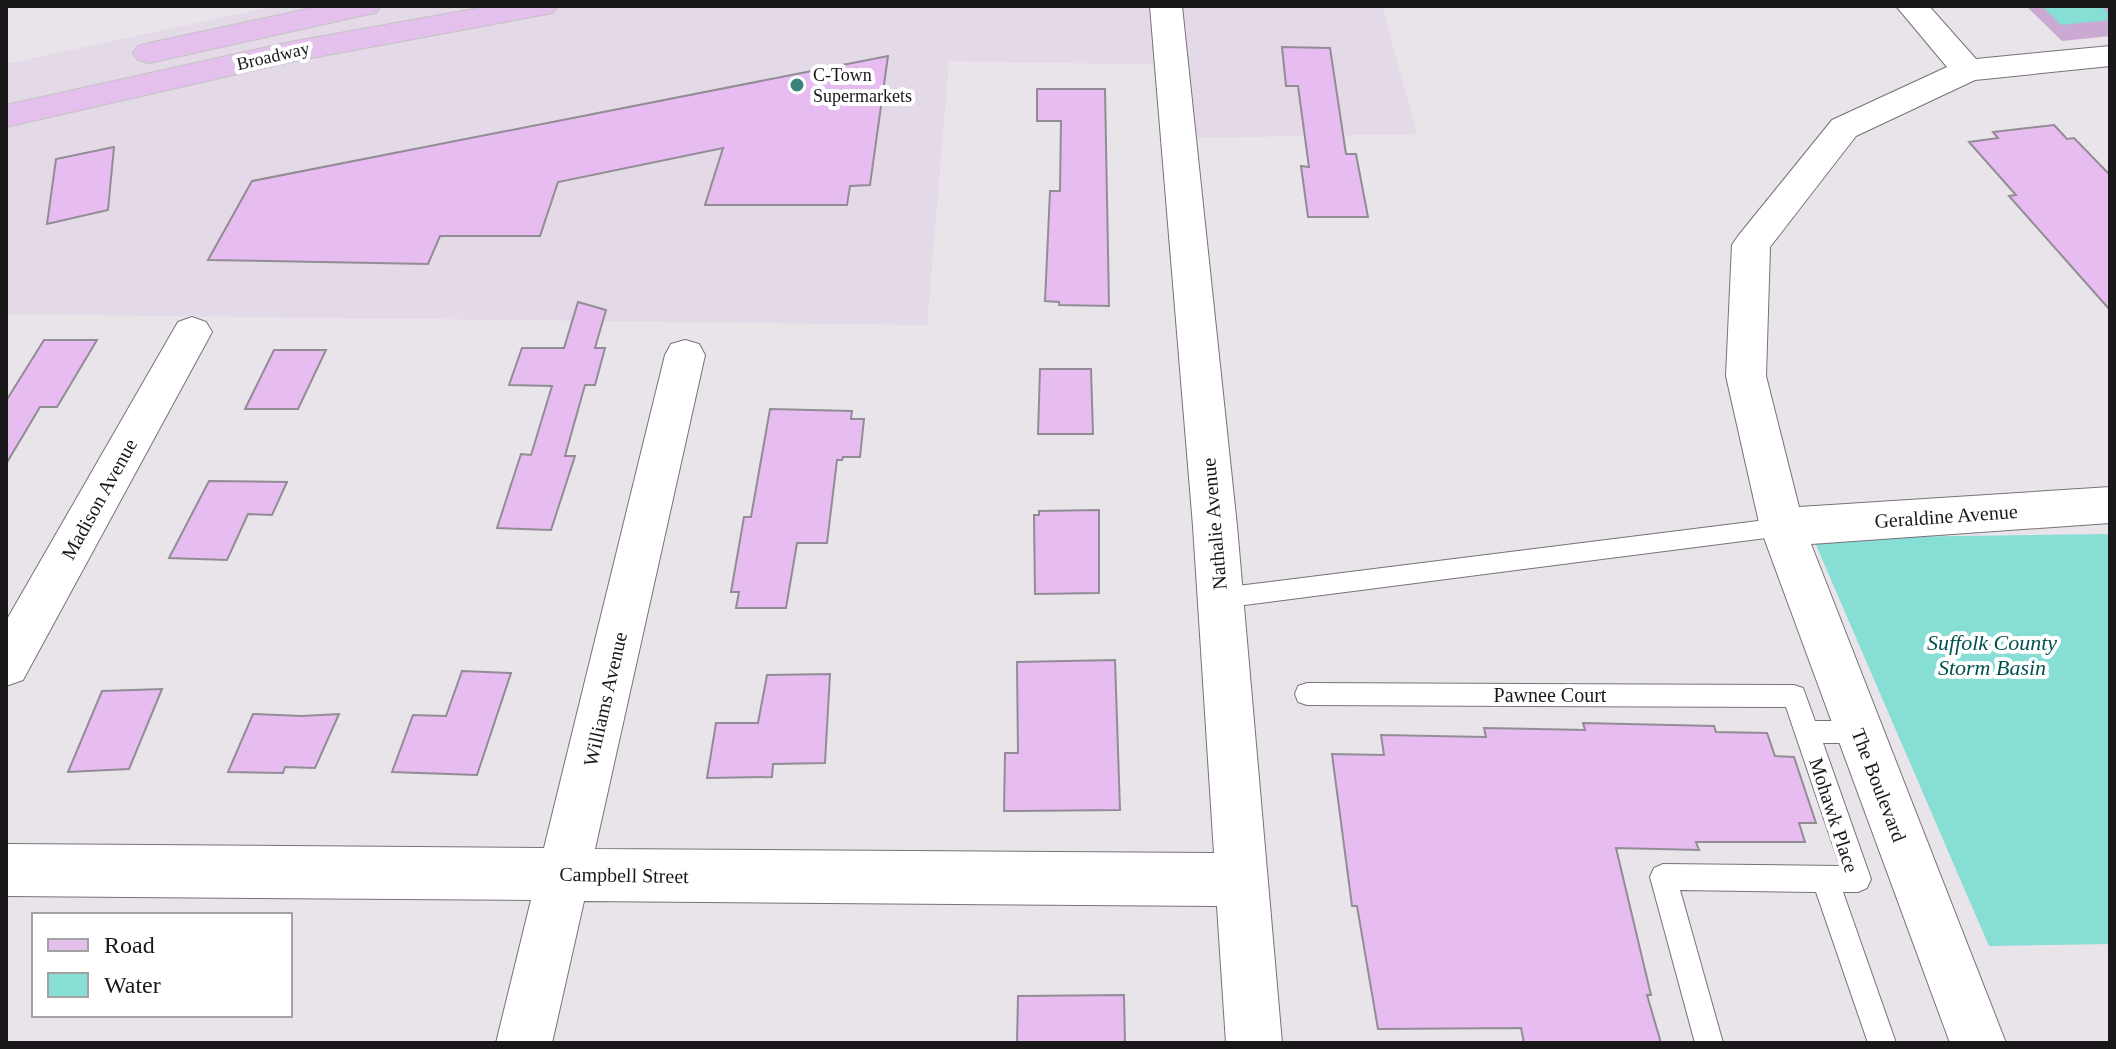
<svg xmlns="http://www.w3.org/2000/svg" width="2116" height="1049" viewBox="0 0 2116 1049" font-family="'Times New Roman',serif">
<rect width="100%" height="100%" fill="#e9e3ea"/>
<path fill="#e4d9e7" d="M276 6H1382L1417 134 1192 138 1187 65 949 61 927 325 6 314V64Z"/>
<path fill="#caaad3" d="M2026 6H2110V36L2062 41Z"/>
<path fill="#87ded5" d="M2042 6H2101L2110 15V20L2061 25Z
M2110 534V944L1989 946 1813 538Z"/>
<path fill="#e6bcf1" stroke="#928d94" stroke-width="2" d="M1282 47 1330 48 1346 154H1356L1368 217H1308L1301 166 1309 167 1298 86H1286Z
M888 56 870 185 850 186 847 205H705L723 148 558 182 540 236H440L428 264 208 260 252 181Z
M1037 89H1105L1109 306 1059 305V302L1045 301 1050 191H1060L1061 121H1037Z
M2054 125 2067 139 2074 138 2110 175V310L2009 196 2016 195 1969 142 1998 138 1993 132Z
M114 147 108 210 47 224 56 159Z
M578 302 606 310 595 348H605L595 385H585L565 456H575L551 530 497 528 521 454 531 455 552 386 509 385 522 348H564Z
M44 340H97L57 407H40L6 464V401Z
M274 350H326L298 409H245Z
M1040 369H1091L1093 434H1038Z
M770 409 852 411 851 419H864L860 457H843L842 460H837L827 543H797L786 608H736L739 592H731L744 517H751Z
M209 481 287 482 272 515 248 514 227 560 169 558Z
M1099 510V593L1035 594 1034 515H1039V511Z
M1115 660 1120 810 1004 811 1005 753H1018L1017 662Z
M462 671 511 673 477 775 392 772 413 715 446 716Z
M830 674 825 763 773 764 772 777 707 778 716 723H758L767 675Z
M162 689 129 769 68 772 102 691Z
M253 714 302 716 339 714 315 768 285 767 283 773 228 772Z
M1583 723 1714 726 1716 732 1767 733 1775 756 1794 757 1816 823H1799L1805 842H1696L1699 850 1616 848 1651 995H1647L1661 1043H1524L1521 1028 1378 1029 1357 906H1352L1332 754 1384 755 1381 735 1486 737 1484 728 1585 730Z
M1124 995 1125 1043H1017L1018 996Z"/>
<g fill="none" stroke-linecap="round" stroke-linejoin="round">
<g stroke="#777279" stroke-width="2">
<path id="lane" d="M1782 518 1790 520 1793 527 1790 534 1782 536 1221 608 1213 605 1210 598 1213 591 1221 588Z
M1307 683 1794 685 1803 688 1815 721H1859L1868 724 1871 732 1868 740 1859 743H1823L1871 879 1867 888 1858 892H1843L1896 1043H1868L1816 892 1680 890 1723 1043H1695L1650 877 1654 868 1663 864 1840 866 1786 707 1307 705 1298 702 1295 694 1298 686Z"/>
</g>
<g stroke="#777279" stroke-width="2">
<path id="street" d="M1150 6H1182L1237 526 1282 1043H1226L1217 906 584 901 552 1043H496L531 900 6 896V844L544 848 665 355 671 344 685 340 699 344 705 355 595 849 1214 853 1193 526Z
M1896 6H1929L1976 59 2110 46V66L1975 80 1856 136 1770 247 1766 376 1799 507 2110 487V523L1811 544 2006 1043H1950L1760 527 1726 376 1732 245 1738 236 1832 120 1947 67Z
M192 317 206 322 212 332 23 680 6 686V621L178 322Z"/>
</g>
<g stroke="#c3c3c3" stroke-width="2">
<path id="primary" d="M321 6H381L376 13 365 15 149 63 138 60 133 53 138 46 149 43Z
M490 6H558L553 13 542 15 290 62 6 127V105L290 42Z"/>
</g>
<use href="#lane" fill="#fff" fill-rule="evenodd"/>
<use href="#street" fill="#fff" fill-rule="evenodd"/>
<use href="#primary" fill="#e4c1ed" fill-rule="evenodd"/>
</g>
<circle fill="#3b827c" stroke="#fff" stroke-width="3" cx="797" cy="85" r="8"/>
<g text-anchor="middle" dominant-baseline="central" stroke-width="8" stroke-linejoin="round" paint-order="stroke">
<g font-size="18" fill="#19171a" stroke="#fff">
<text transform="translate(273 56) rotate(-13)">Broadway</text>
</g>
<g font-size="18" fill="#19171a" stroke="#fff" text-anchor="start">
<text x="813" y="75">C‑Town<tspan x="813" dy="21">Supermarkets</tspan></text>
</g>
<g font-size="20" fill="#19171a" stroke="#fff">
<text transform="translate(99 499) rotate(-61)">Madison Avenue</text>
<text transform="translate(1946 516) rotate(-4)">Geraldine Avenue</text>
<text transform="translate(1214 524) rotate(-95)">Nathalie Avenue</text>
<text x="1550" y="695">Pawnee Court</text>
<text transform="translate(605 699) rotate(-77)">Williams Avenue</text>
<text transform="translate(1879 785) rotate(69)">The Boulevard</text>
<text transform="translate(1834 815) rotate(72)">Mohawk Place</text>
<text transform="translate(624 875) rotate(1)">Campbell Street</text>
</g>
<g font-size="22" font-style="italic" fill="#00524d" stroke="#fff">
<text x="1992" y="642">Suffolk County<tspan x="1992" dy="25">Storm Basin</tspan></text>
</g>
</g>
<rect width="2116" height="1049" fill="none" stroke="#19171a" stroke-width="16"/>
<rect x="32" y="913" width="260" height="104" fill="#ffffff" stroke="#a3a2a3" stroke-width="2"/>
<rect x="48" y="939" width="40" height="12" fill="#e4c1ed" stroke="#a3a2a3" stroke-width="2"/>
<text x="104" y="953" font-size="24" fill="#19171a">Road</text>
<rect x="48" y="973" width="40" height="24" fill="#87ded5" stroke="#a3a2a3" stroke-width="2"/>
<text x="104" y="993" font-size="24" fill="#19171a">Water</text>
</svg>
